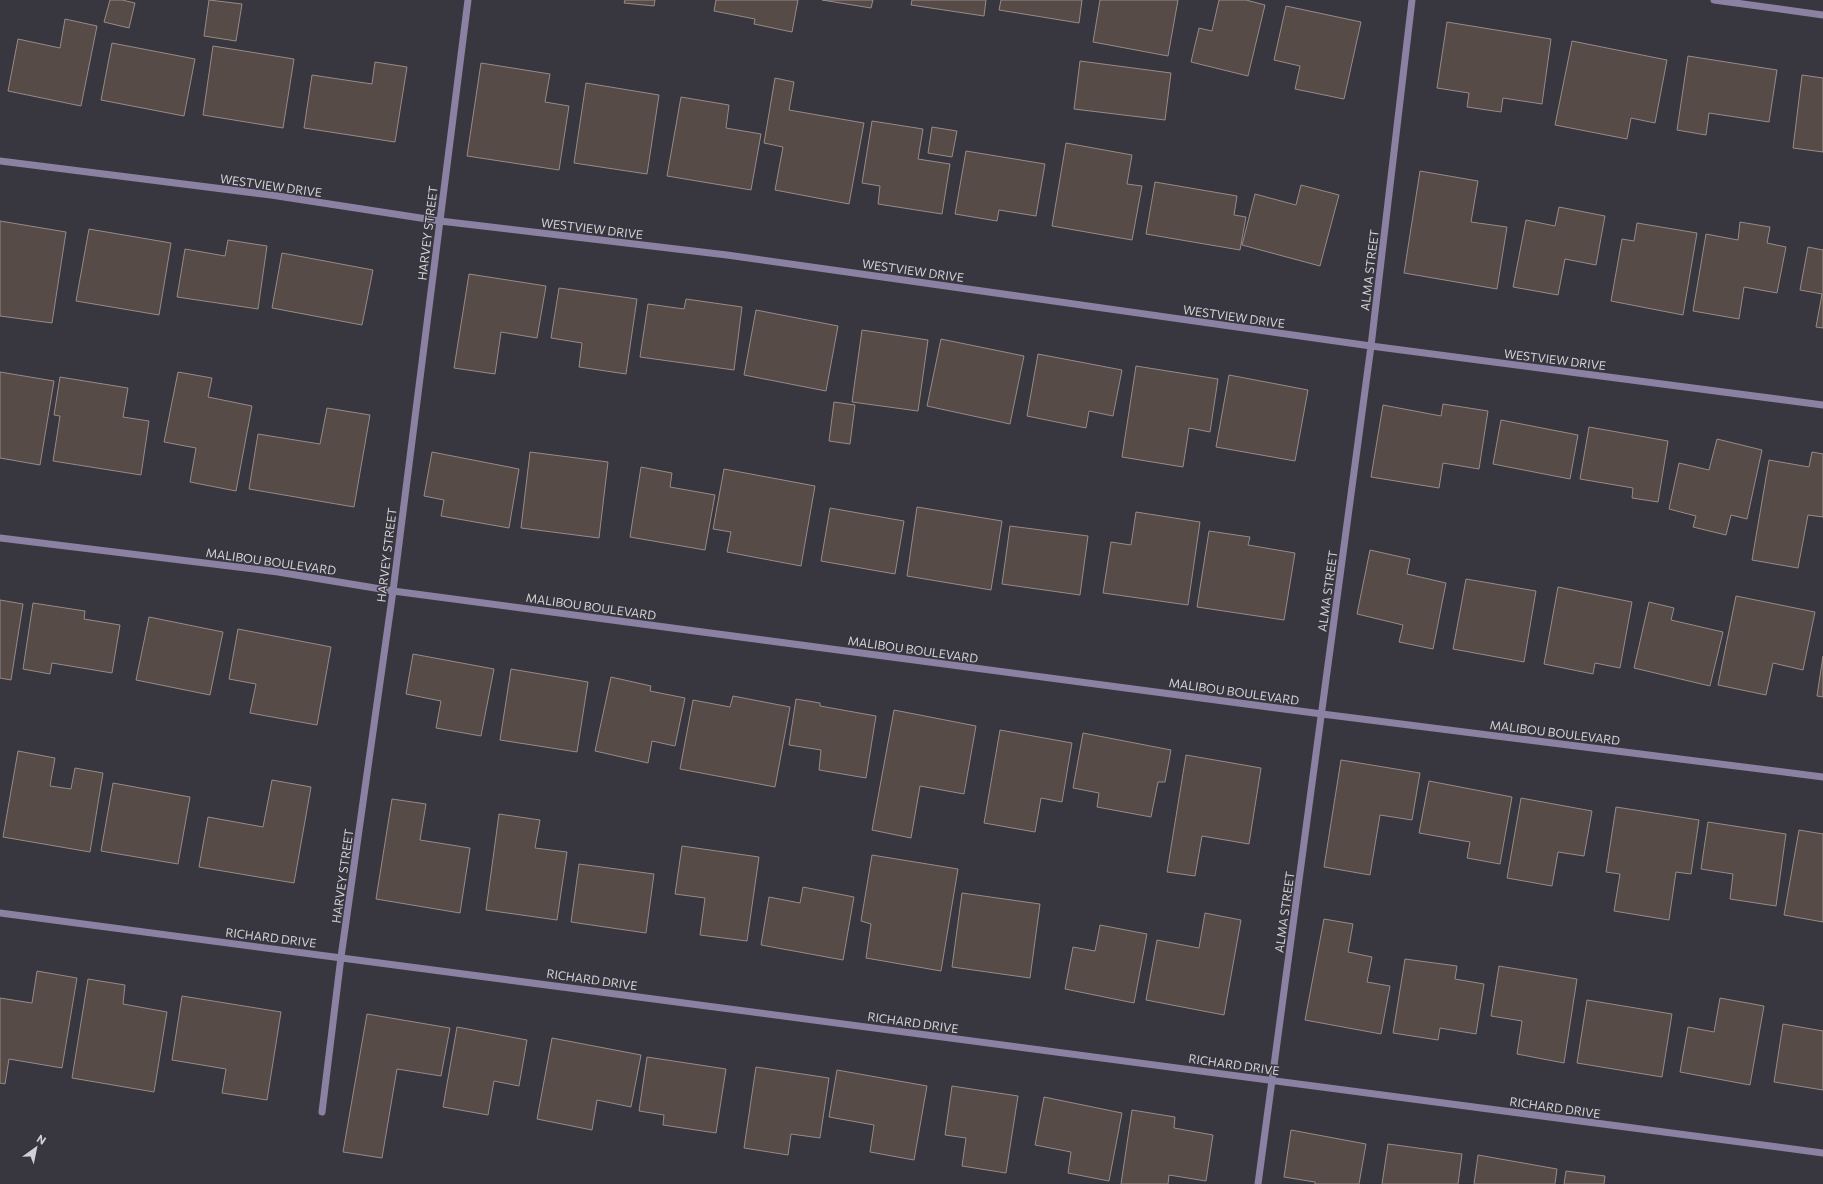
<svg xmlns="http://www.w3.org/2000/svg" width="1823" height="1184" viewBox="0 0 1823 1184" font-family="Commissioner,sans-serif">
<rect width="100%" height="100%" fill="#38363e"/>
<path fill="#564b47" stroke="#978b87" d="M110 0H122L135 3 129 28 104 22Z
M209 0 242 4 236 41 204 36Z
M625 0H655L654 6 624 3Z
M716 0H798L792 32 754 24 755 19 714 11Z
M822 0H873L871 8Z
M912 0H986L984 16 911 5Z
M1001 0H1082L1079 23 999 10Z
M1100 0H1178L1168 56 1093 42Z
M1219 0H1246L1265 5 1248 76 1191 62 1199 28 1212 31Z
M1286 6 1361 22 1344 99 1295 89 1300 66 1274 60Z
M65 19 97 26 81 106 8 91 18 39 60 48Z
M1447 22 1551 39 1542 104 1503 98 1501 112 1467 107 1469 93 1437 88Z
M1572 41 1667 60 1655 123 1631 118 1627 139 1555 125Z
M112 43 195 59 184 116 101 100Z
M213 46 294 59 283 128 203 115Z
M1688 56 1777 70 1769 122 1709 113 1706 135 1677 130Z
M1080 61 1171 73 1165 120 1074 109Z
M375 62 407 67 395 142 304 128 312 75 372 84Z
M481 63 550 74 545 102 569 106 559 170 467 156Z
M1802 75 1823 78V152L1793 148Z
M775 78 794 82 789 110 864 123 849 204 775 190 783 147 764 143Z
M586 83 659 95 647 174 574 163Z
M681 97 729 105 726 128 761 134 751 190 667 176Z
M872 121 923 129 918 159 950 164 942 214 878 204 880 186 862 183Z
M932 127 957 131 952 157 928 153Z
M1066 143 1132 155 1127 184 1142 186 1132 240 1052 226Z
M966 151 1045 164 1036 216 999 210 997 221 955 214Z
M1420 171 1478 181 1471 222 1507 227 1497 289 1404 273Z
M1155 182 1237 196 1234 215 1246 217 1240 250 1146 234Z
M1301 185 1339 195 1320 266 1242 245 1255 194 1296 205Z
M1559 207 1605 216 1596 265 1565 259 1558 295 1513 287 1526 220 1555 226Z
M0 221 66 232 52 323 0 316Z
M1740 222 1770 227 1767 243 1786 247 1777 293 1744 287 1739 319 1693 311 1706 234 1738 240Z
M1637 223 1697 233 1683 315 1611 301 1622 239 1634 241Z
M89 229 171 243 159 315 76 301Z
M228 240 267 246 258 309 177 297 185 249 225 256Z
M1808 247 1823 250V328L1816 327 1822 294 1800 290Z
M282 253 373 270 362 325 272 308Z
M469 274 546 286 537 338 501 332 495 374 454 368Z
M559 288 637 299 626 374 579 367 582 343 551 338Z
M686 299 742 307 734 370 640 357 648 304 684 309Z
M756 310 838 326 826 391 744 375Z
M862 330 928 340 918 411 852 402Z
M941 339 1024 356 1010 424 927 406Z
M1038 354 1122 370 1113 416 1089 411 1086 428 1027 416Z
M1136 366 1218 379 1210 432 1189 428 1183 467 1122 457Z
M0 372 54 381 40 465 0 458Z
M178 372 212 378 208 397 252 406 236 491 190 482 196 448 164 442Z
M1229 375 1308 390 1295 461 1216 447Z
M60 377 128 388 123 417 149 421 141 475 53 461 60 416 54 415Z
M834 402 855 405 850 444 829 441Z
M1443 404 1488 411 1479 469 1443 463 1439 488 1371 477 1383 405 1441 416Z
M327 408 370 415 354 507 249 489 258 434 320 444Z
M1501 420 1578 435 1570 479 1493 464Z
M1589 427 1668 441 1658 502 1632 498 1633 488 1580 479Z
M1717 439 1762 450 1747 519 1731 515 1726 535 1693 527 1696 516 1669 509 1679 463 1709 470Z
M432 452 519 469 509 528 441 516 444 500 424 496Z
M530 452 608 462 599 538 521 528Z
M1812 452 1823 454V517L1808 515 1798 568 1752 560 1769 460 1809 467Z
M641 467 672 473 670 487 715 495 705 550 630 537Z
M724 469 815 486 801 566 727 552 731 532 713 529Z
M917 507 1002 521 991 590 907 576Z
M830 508 904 521 895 574 821 561Z
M1136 512 1200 522 1188 605 1103 593 1111 542 1131 545Z
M1010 526 1088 536 1080 595 1002 584Z
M1209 531 1250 537 1248 545 1295 553 1284 620 1197 607Z
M1370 550 1410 559 1407 574 1446 583 1433 649 1399 642 1403 625 1357 614Z
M1466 579 1536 591 1524 662 1453 649Z
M1558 587 1632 602 1620 668 1595 663 1593 674 1544 664Z
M1736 596 1815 612 1803 670 1773 663 1766 695 1718 685Z
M0 600 23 604 11 680 0 678Z
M1649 602 1674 608 1671 620 1723 632 1710 686 1634 668Z
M33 603 85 611 84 619 120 625 112 673 52 663 50 674 23 669Z
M149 617 223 632 210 695 136 680Z
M238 629 331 647 317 725 250 713 256 684 229 679Z
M413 654 494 669 481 736 436 728 441 701 406 694Z
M1823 656V697L1817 696Z
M511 669 588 682 577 752 500 740Z
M611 677 651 686 650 691 685 698 675 746 652 741 648 763 595 751Z
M733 696 790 707 775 787 680 769 693 700 730 707Z
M796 699 820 703V706L876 716 866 778 819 770 821 750 789 745Z
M894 710 976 726 964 794 920 786 911 838 872 830Z
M1000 730 1072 743 1062 802 1041 798 1035 832 984 823Z
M1083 733 1171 750 1165 782H1158L1151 817 1097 807 1099 793 1073 788Z
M18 751 55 758 50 786 71 789 75 768 103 773 90 852 3 837Z
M1186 755 1261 768 1249 844 1202 836 1195 876 1167 872Z
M1341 760 1420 773 1412 820 1380 815 1370 875 1324 867Z
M272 780 311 787 294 883 199 867 208 817 263 827Z
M1429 781 1512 797 1500 864 1467 858 1470 842 1419 833Z
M113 783 190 797 178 864 101 851Z
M1521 798 1592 811 1584 856 1558 852 1552 886 1507 878Z
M392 799 426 804 420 840 470 848 460 913 376 899Z
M1616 807 1699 820 1691 874 1676 872 1669 920 1614 911 1620 874 1606 872Z
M499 814 540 820 535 848 567 852 557 920 486 910Z
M1708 822 1786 834 1776 906 1730 899 1733 874 1701 869Z
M1799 830 1823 834V922L1784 915Z
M682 846 759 857 747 941 700 935 705 898 675 894Z
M872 855 958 869 941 971 866 958 871 924 861 921Z
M579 864 654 874 646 933 571 922Z
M803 887 854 897 843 960 761 945 769 897 800 903Z
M962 893 1040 904 1030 978 952 967Z
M1205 913 1241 920 1224 1015 1146 1000 1157 940 1199 948Z
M1324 919 1353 924 1348 952 1372 957 1367 982 1390 986 1381 1034 1305 1020Z
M1100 925 1147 934 1134 1003 1065 989 1073 947 1095 951Z
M1405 959 1457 966 1455 979 1484 984 1476 1034 1440 1028 1438 1040 1393 1033Z
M1499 966 1577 979 1564 1063 1517 1054 1522 1021 1491 1016Z
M37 971 77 978 62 1068 9 1059 5 1084 0 1083V998L32 1003Z
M88 979 125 985 123 1004 167 1012 154 1092 72 1078Z
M182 996 281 1012 267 1100 222 1093 226 1069 172 1060Z
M1720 998 1764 1006 1750 1085 1680 1072 1688 1027 1714 1032Z
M1587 1000 1672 1014 1662 1077 1577 1063Z
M367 1014 450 1028 441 1076 397 1069 382 1158 343 1152Z
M1783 1024 1823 1031V1090L1774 1082Z
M457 1027 527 1040 519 1086 494 1081 488 1115 443 1107Z
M552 1038 641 1055 631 1107 597 1100 592 1130 537 1119Z
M647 1057 726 1069 716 1133 663 1125 664 1115 639 1111Z
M756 1067 829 1078 820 1138 791 1134 788 1155 744 1148Z
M837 1070 927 1086 914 1160 870 1152 874 1125 829 1117Z
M952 1086 1018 1096 1006 1173 962 1166 966 1138 945 1135Z
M1044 1097 1122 1113 1109 1181 1068 1173 1071 1152 1035 1145Z
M1132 1110 1175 1117 1174 1128 1213 1135 1206 1181 1169 1175 1168 1184H1121Z
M1291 1130 1366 1144 1359 1184H1315V1182L1284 1177Z
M1388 1144 1462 1154 1458 1184H1382Z
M1478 1155 1557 1169 1555 1184H1474Z
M1566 1171 1605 1176 1604 1184H1564Z"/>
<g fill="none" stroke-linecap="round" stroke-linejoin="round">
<path stroke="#8b81a2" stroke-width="7" d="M1714 0 1823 15
M0 161 271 195 440 221 727 255 1371 346 1823 405
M0 538 278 572 393 591 1322 714 1823 777
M0 913 1823 1153
M322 1112 341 957 393 591 468 0
M1258 1184 1371 346 1412 0"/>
</g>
<g text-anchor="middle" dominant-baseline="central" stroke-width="3" stroke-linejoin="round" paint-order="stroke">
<g font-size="12" fill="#d1d0d6" stroke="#38363e">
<text transform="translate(271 185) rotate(8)">WESTVIEW DRIVE</text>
<text transform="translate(592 228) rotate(7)">WESTVIEW DRIVE</text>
<text transform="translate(427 233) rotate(-83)">HARVEY STREET</text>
<text transform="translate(913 270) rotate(8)">WESTVIEW DRIVE</text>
<text transform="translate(1369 270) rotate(-83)">ALMA STREET</text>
<text transform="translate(1234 316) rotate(8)">WESTVIEW DRIVE</text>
<text transform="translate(1555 359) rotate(7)">WESTVIEW DRIVE</text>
<text transform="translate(386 555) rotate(-83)">HARVEY STREET</text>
<text transform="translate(271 561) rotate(8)">MALIBOU BOULEVARD</text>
<text transform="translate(1327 591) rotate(-82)">ALMA STREET</text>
<text transform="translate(591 606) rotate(8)">MALIBOU BOULEVARD</text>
<text transform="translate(913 649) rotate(8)">MALIBOU BOULEVARD</text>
<text transform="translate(1234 691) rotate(8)">MALIBOU BOULEVARD</text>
<text transform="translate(1555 732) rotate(7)">MALIBOU BOULEVARD</text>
<text transform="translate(342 876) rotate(-82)">HARVEY STREET</text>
<text transform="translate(1284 912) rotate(-82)">ALMA STREET</text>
<text transform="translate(271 937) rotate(7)">RICHARD DRIVE</text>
<text transform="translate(592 979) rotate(8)">RICHARD DRIVE</text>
<text transform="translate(913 1022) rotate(8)">RICHARD DRIVE</text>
<text transform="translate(1234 1064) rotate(8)">RICHARD DRIVE</text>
<text transform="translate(1555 1107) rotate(8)">RICHARD DRIVE</text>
</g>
</g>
<g transform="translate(36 1148) rotate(33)" stroke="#38363e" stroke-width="3" paint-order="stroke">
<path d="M0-3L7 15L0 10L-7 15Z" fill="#d1d0d6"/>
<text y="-6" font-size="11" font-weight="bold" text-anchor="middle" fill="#d1d0d6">N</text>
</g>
</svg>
